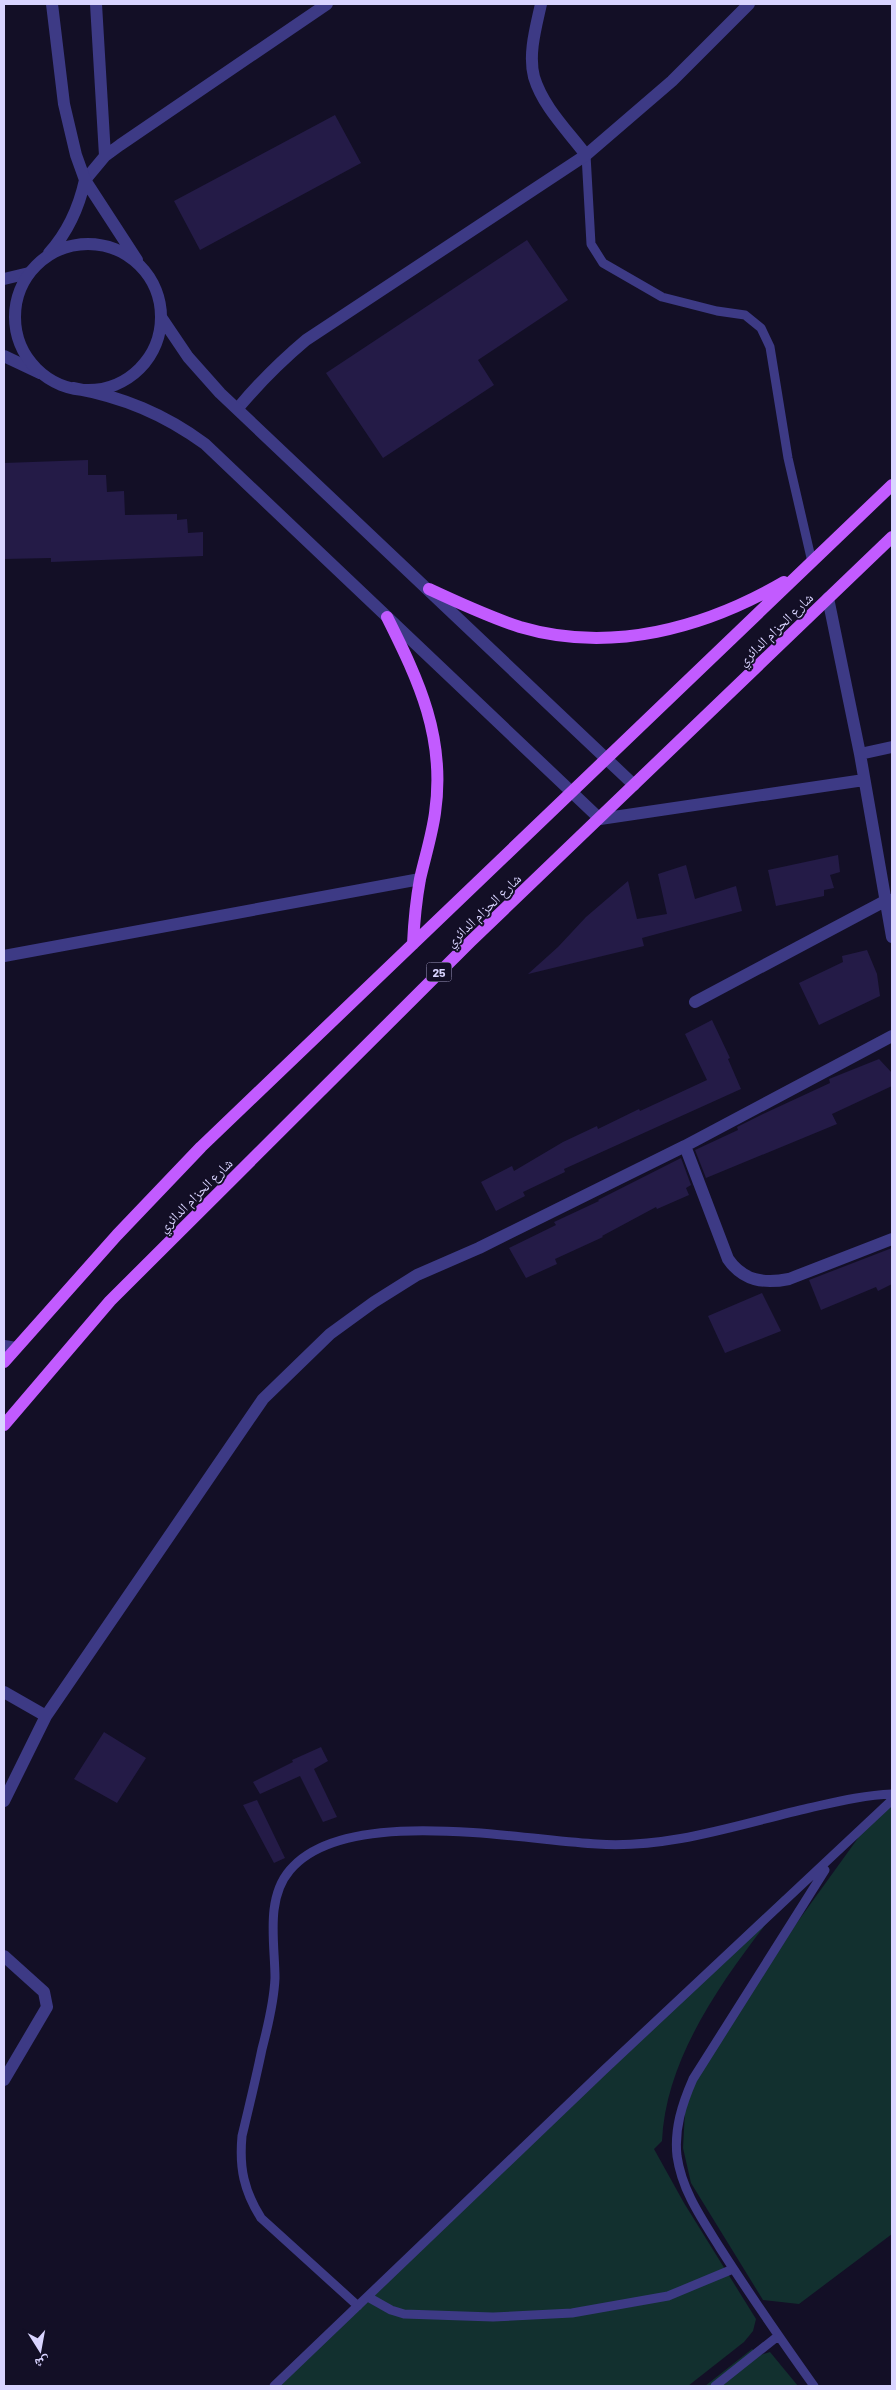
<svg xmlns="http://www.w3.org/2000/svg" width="896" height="2390" viewBox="0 0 896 2390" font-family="Barlow,'Noto Naskh Arabic',sans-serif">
<rect width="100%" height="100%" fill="#130f26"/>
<path fill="#12302f" d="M892 1791V2234L799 2304 763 2300 691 2183 683 2148 686 2092 796 1924Z
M783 1896V1902C730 1970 666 2052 662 2141L654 2149 684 2203 756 2319 753 2331 744 2342 688 2386H272L375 2285Z
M752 2349 760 2355 770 2352 798 2386H705Z"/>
<path fill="#241b47" d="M335 115 361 163 200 250 174 201Z
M527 240 568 300 478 360 494 385 383 458 326 373Z
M88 460V475H106L107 492 124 491 125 515 177 514V520L187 519 188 533 203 532V556L51 562V558L4 559V463Z
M838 855 840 872 830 875 834 888 824 890V896L776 906 768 870Z
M686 865 695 899 736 886 742 911 642 938 644 946 528 974 558 947 586 917 628 881 637 919 667 914 658 874Z
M867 950 877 974 880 996 819 1025 799 983 843 962 842 956Z
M712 1020 730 1058 728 1059 741 1089 564 1169 565 1172 523 1192 525 1196 496 1211 481 1182 512 1166 514 1171 563 1142 597 1126 598 1129 639 1109 640 1111 707 1080 685 1034Z
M879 1059 892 1073V1086L832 1114 837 1124 706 1178 695 1150 738 1130 737 1127 763 1114 830 1083 829 1079Z
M681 1158 691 1185 686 1188 689 1195 657 1209 656 1207 602 1236 603 1237 555 1259 557 1264 526 1278 509 1248 556 1225 554 1222 599 1201 598 1200Z
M892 1248V1284L878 1291 876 1287 821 1310 809 1280Z
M762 1293 781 1331 725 1353 708 1316Z
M104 1732 146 1758 117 1803 74 1779Z
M321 1747 328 1761 314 1769 337 1817 323 1822 300 1776 260 1794 253 1782 293 1762 292 1760Z
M257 1800 285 1858 274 1863 243 1805Z"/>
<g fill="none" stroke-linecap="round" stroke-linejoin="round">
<path stroke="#3d3a85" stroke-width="9" d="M586 155 591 244 603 263 662 297 717 311 745 315 761 328 770 347 788 458 812 562
M368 2297 391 2310 404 2314 493 2317 572 2313 668 2296 733 2269
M358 2306 261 2218C244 2191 239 2168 242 2136 249 2107 256 2078 262 2049 268 2026 274 2002 275 1978 275 1944 265 1899 290 1870 345 1804 520 1840 597 1844 669 1849 740 1824 809 1808 836 1802 864 1795 892 1794
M274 2386 604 2070 892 1800
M715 2386 778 2336
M814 2386C782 2341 750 2295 720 2248 702 2219 682 2191 677 2156 674 2129 682 2104 693 2079L825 1870"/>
<path stroke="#3d3a85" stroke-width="12" d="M96 4 105 156
M541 4C536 27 528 54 534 77 543 107 568 131 586 155
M85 180 105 156 120 145 327 4
M4 279 29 273
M4 356 40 373
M238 408C259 383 281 361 306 340L586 155 672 81 749 4
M828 598 860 754 892 937
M860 754 892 747
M600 819 864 780
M4 956 420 879
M695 1002 885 901 892 900
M685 1146 728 1259C743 1281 764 1284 789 1279L892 1239
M4 1346 16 1348
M4 1692 46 1716
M4 1801 46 1716 263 1399 330 1334 374 1302 417 1275 479 1248 685 1146 892 1036
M4 1956 44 1992 47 2007 4 2080"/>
<path stroke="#3d3a85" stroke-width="12" d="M52 4 64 104 76 155 85 180 137 260
M15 317a73 73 0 1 1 146 0a73 73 0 1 1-146 0Z
M49 253C68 232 79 207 85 180
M161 317 188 357 220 393 634 785
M73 388C123 397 164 414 205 444L600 819"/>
<path stroke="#c25bff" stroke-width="12" d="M429 589C459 603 489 617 520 627 611 654 705 628 784 582
M387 617C419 681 446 738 435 813 432 835 425 857 420 879 416 901 414 922 413 944
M4 1362 117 1235 201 1147 892 485
M4 1425 110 1301 471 941 892 537"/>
</g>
<g text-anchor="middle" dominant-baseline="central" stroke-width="4" stroke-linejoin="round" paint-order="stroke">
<rect fill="#130f26" stroke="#9e99be" stroke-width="1" x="426.5" y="962.5" width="25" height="19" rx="4"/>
<g font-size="12" font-weight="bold" fill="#d9d4ff">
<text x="439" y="972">25</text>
</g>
<g font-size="14" fill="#d9d4ff" stroke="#130f26">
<text transform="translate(775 629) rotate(-44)">شارع الحزام الدائري</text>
<text transform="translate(483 910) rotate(-44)">شارع الحزام الدائري</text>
<text transform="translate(195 1195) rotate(-45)">شارع الحزام الدائري</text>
</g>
</g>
<rect width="896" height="2390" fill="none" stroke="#d9d4ff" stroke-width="10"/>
<g transform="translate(40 2350) rotate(169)" stroke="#130f26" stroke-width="4" paint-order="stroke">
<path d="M0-4L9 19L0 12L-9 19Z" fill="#d9d4ff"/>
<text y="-8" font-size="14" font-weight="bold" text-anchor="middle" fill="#d9d4ff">ش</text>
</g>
</svg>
